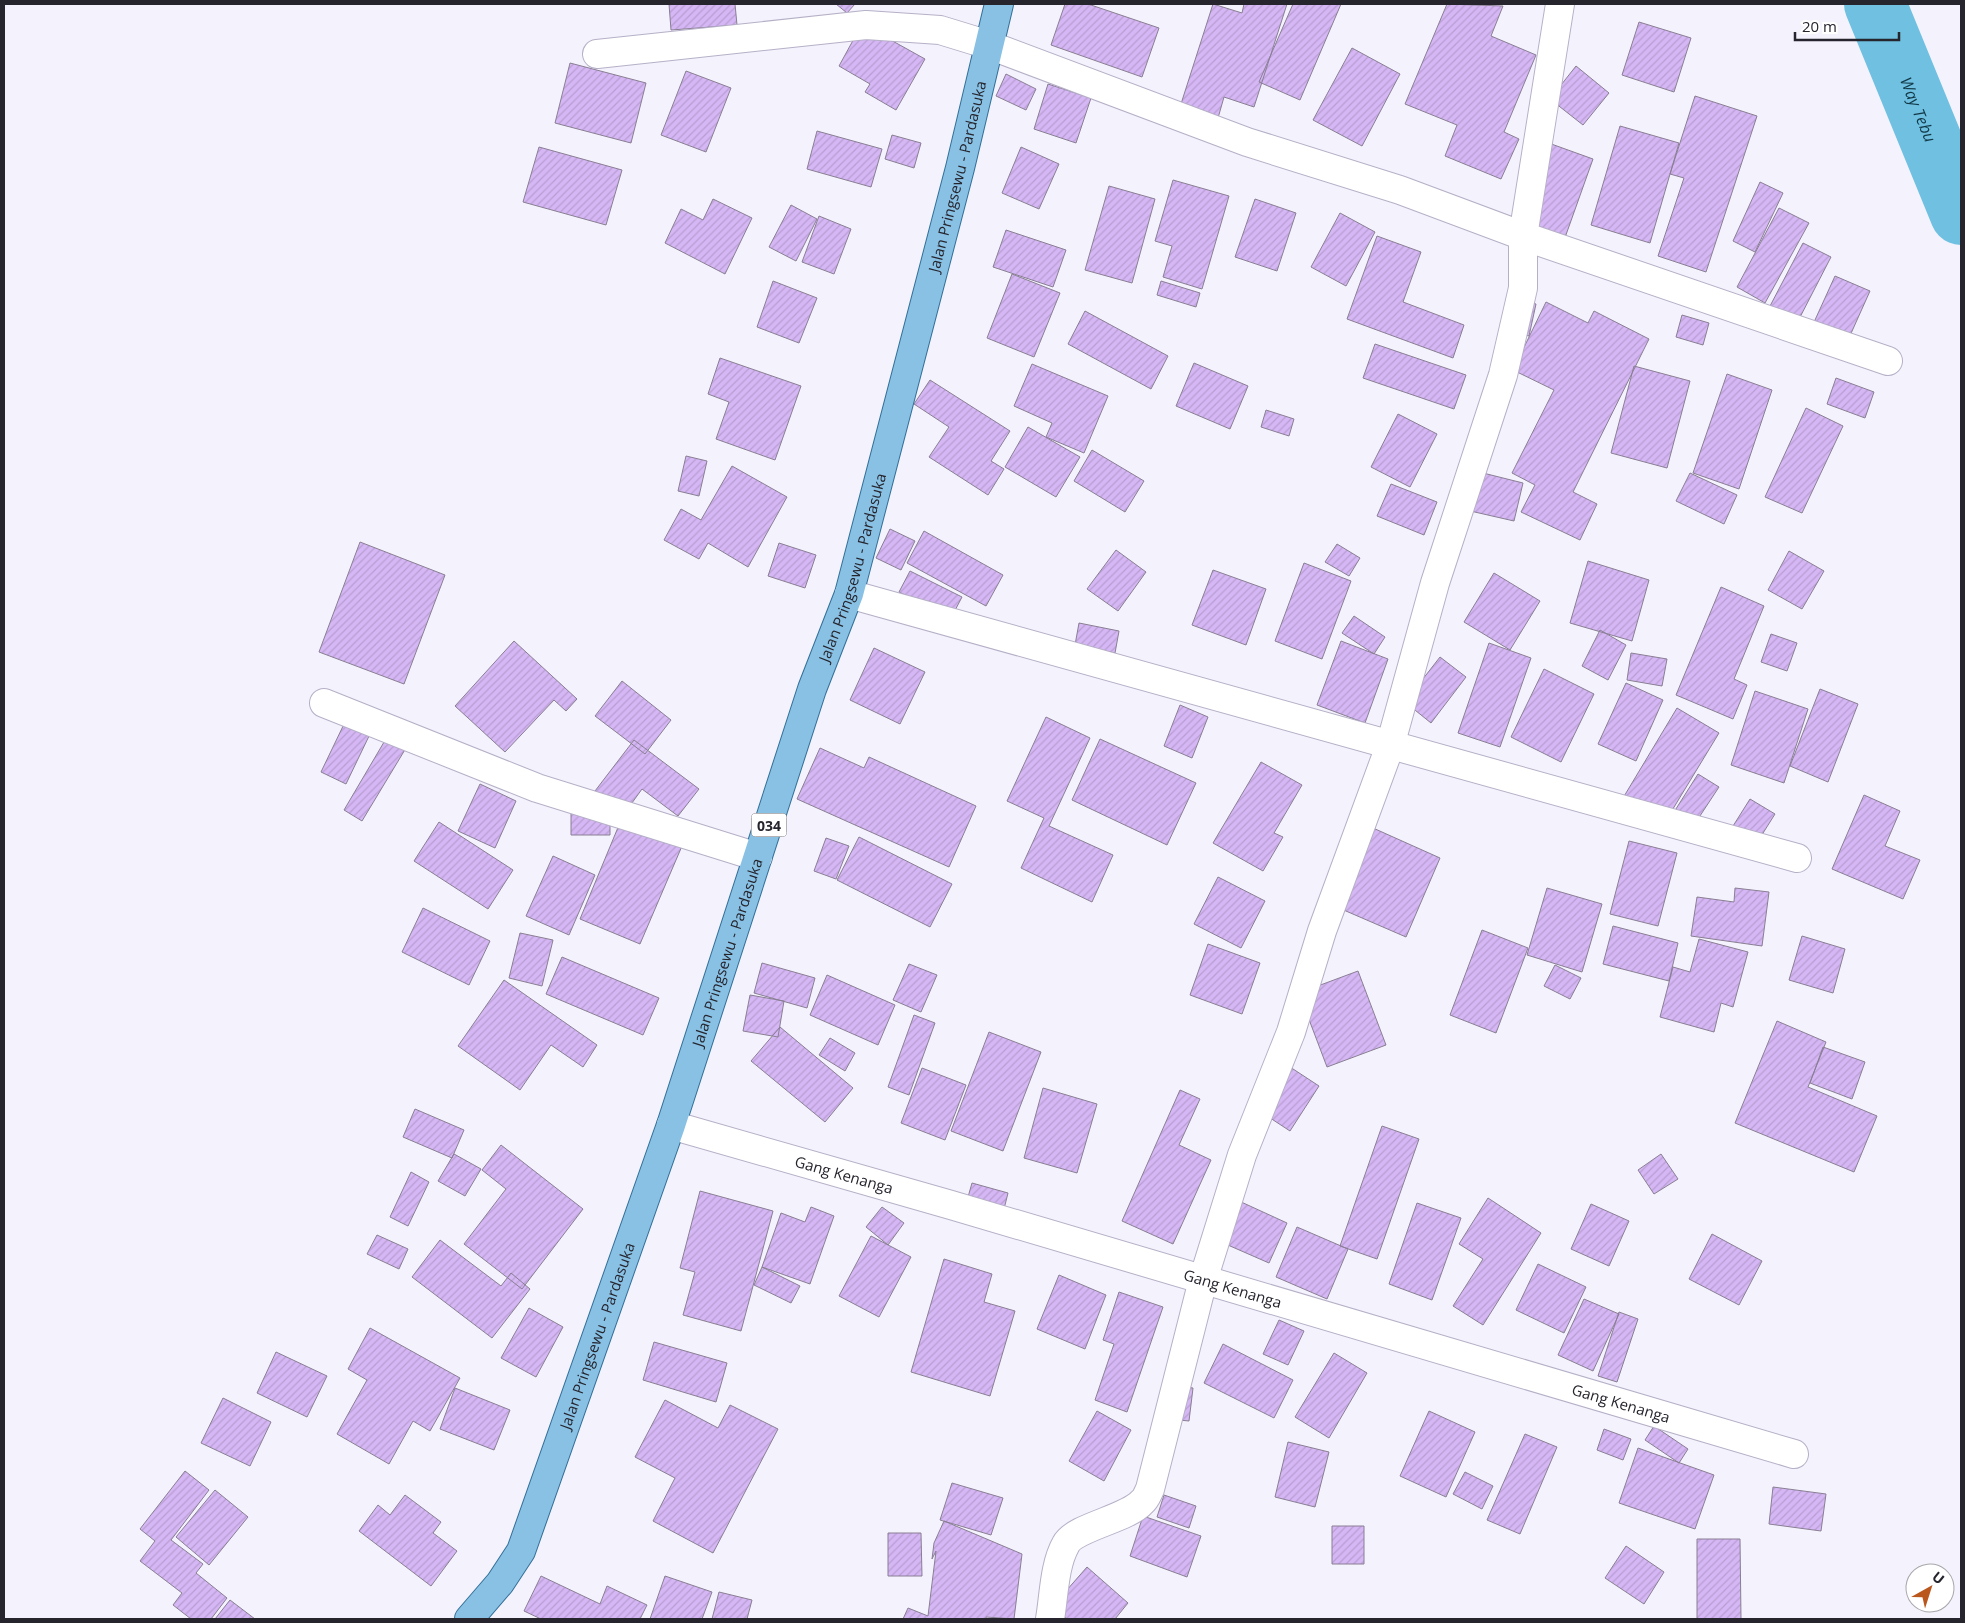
<svg xmlns="http://www.w3.org/2000/svg" width="1965" height="1623" viewBox="0 0 1965 1623" font-family="'Open Sans',sans-serif">
<defs>
<pattern id="building-hatch" width="6" height="6" patternUnits="userSpaceOnUse" patternTransform="scale(1.25)"><rect width="6" height="6" fill="#d6b7f5"/><path d="M-1 1l2-2M0 6l6-6M5 7l2-2" fill="none" stroke="#b89dd2"/></pattern>
</defs>
<rect width="100%" height="100%" fill="#f4f2fc"/>
<g fill="none" stroke-linecap="round" stroke-linejoin="round">
<path stroke="#6fc0e1" stroke-width="62" id="s1" d="M1875 4 1961 214"/>
</g>
<path fill="url(#building-hatch)" stroke="#897f94" d="M669 4H735L737 25 671 30Z
M836 4H855L847 13Z
M1065 4H1088L1159 28 1142 77 1051 45Z
M1213 4 1242 13 1244 4H1287L1254 107 1224 97 1218 118 1180 107Z
M1293 4H1341L1300 100 1259 82Z
M1447 4 1503 6 1491 36 1536 55 1504 132 1519 139 1501 179 1445 156 1457 125 1405 104Z
M1639 22 1691 38 1674 92 1622 75Z
M862 24 925 59 896 110 865 92 870 84 839 66Z
M1352 48 1400 74 1362 146 1313 120Z
M570 63 646 83 631 143 555 123Z
M1576 66 1609 93 1583 125 1550 99Z
M686 71 731 88 706 152 661 135Z
M1006 74 1036 89 1026 110 996 96Z
M1048 84 1091 98 1076 143 1034 129Z
M1695 96 1757 116 1706 272 1658 256 1684 178 1670 174Z
M1620 126 1679 143 1650 243 1591 225Z
M817 131 882 149 871 187 807 169Z
M892 135 921 143 914 168 885 159Z
M1543 141 1593 159 1562 246 1513 229Z
M539 147 622 170 606 225 523 202Z
M1021 147 1059 164 1039 209 1002 193Z
M1173 180 1229 196 1202 289 1163 277 1172 246 1155 241Z
M1760 182 1783 193 1755 252 1733 241Z
M1109 186 1155 199 1132 283 1085 270Z
M713 199 752 218 725 274 665 243 681 209 703 220Z
M1255 199 1296 213 1277 271 1235 257Z
M791 205 817 219 796 261 769 247Z
M1779 208 1809 223 1765 303 1737 287Z
M1340 213 1375 232 1346 286 1311 267Z
M819 216 851 229 834 274 802 262Z
M1006 230 1066 250 1053 287 993 267Z
M1377 236 1421 252 1403 302 1464 325 1453 358 1347 319Z
M1803 243 1831 257 1797 323 1769 308Z
M1012 274 1060 293 1034 357 987 338Z
M1835 276 1870 291 1840 358 1805 342Z
M773 281 817 298 799 343 757 327Z
M1161 281 1200 293 1196 307 1157 295Z
M1519 300 1536 304 1529 336 1512 332Z
M1546 302 1588 323 1594 311 1649 339 1573 492 1597 504 1580 540 1521 512 1535 485 1512 473 1554 390 1513 370Z
M1085 311 1168 356 1151 389 1068 344Z
M1682 315 1709 323 1703 345 1676 337Z
M1375 344 1466 375 1454 409 1363 378Z
M720 358 801 386 775 460 716 439 729 402 708 394Z
M1194 363 1248 386 1230 429 1176 406Z
M1032 364 1108 396 1084 453 1046 437 1052 423 1014 406Z
M1634 366 1690 381 1667 468 1611 453Z
M1727 374 1772 390 1739 489 1693 473Z
M1836 378 1874 392 1865 418 1827 404Z
M930 380 1010 431 991 461 1004 469 988 495 929 457 949 427 914 404Z
M1806 408 1843 426 1802 513 1765 497Z
M1266 410 1294 419 1289 436 1261 427Z
M1398 414 1437 434 1410 487 1371 467Z
M1028 427 1080 457 1056 497 1005 467Z
M1092 450 1144 481 1125 512 1074 481Z
M686 456 707 461 699 496 678 491Z
M732 466 787 497 748 567 708 543 699 559 664 540 681 509 701 520Z
M1475 471 1523 483 1514 521 1466 510Z
M1690 473 1737 495 1724 524 1676 501Z
M1391 484 1437 502 1424 535 1377 516Z
M890 529 915 541 901 570 876 558Z
M924 531 1003 575 986 606 907 563Z
M360 542 445 575 404 684 319 652Z
M779 543 816 555 805 588 768 576Z
M1337 544 1360 558 1349 576 1325 562Z
M1116 550 1146 572 1118 611 1087 589Z
M1789 551 1824 571 1802 609 1768 590Z
M1588 561 1649 580 1632 641 1570 623Z
M1304 563 1351 581 1322 659 1275 641Z
M1213 570 1266 589 1246 645 1192 625Z
M910 571 962 597 951 618 899 592Z
M1494 573 1540 601 1510 650 1464 622Z
M1721 587 1764 606 1734 679 1747 685 1733 719 1676 695Z
M1354 616 1385 637 1374 654 1342 633Z
M1079 623 1119 631 1115 653 1075 645Z
M1600 630 1626 645 1608 680 1582 666Z
M1771 634 1797 643 1787 671 1761 662Z
M514 641 577 699 566 711 554 700 505 752 455 706Z
M1341 641 1388 659 1365 723 1317 705Z
M1489 643 1531 658 1500 747 1458 733Z
M874 648 925 672 900 724 850 700Z
M1631 653 1667 659 1662 686 1627 680Z
M1440 657 1466 677 1431 723 1405 702Z
M1544 669 1594 694 1561 762 1511 737Z
M622 681 671 720 645 754 595 716Z
M1626 683 1663 700 1636 761 1598 744Z
M1820 689 1858 704 1828 782 1790 766Z
M1755 691 1808 709 1784 783 1731 765Z
M1180 705 1208 717 1192 758 1164 746Z
M1677 708 1719 733 1665 822 1623 798Z
M1046 717 1090 738 1049 826 1113 855 1092 902 1021 868 1044 818 1007 801Z
M345 722 370 734 346 784 321 772Z
M387 737 406 748 362 821 344 810Z
M1100 739 1196 783 1167 845 1072 800Z
M634 740 699 789 678 816 642 789 624 814 595 791Z
M820 748 864 768 869 757 976 806 949 867 797 799Z
M1261 762 1302 785 1274 833 1283 837 1263 871 1213 843Z
M1698 774 1719 787 1694 825 1674 812Z
M480 784 516 801 495 848 458 831Z
M1864 795 1900 811 1885 846 1920 860 1903 899 1832 869Z
M1750 799 1775 814 1753 849 1728 834Z
M571 808 610 809V835H571Z
M624 813 685 839 640 944 580 919Z
M439 822 513 870 488 909 414 861Z
M1373 828 1440 858 1406 937 1339 908Z
M859 837 952 884 930 927 837 880Z
M826 838 849 846 836 879 814 871Z
M1629 841 1677 853 1658 926 1610 914Z
M553 856 595 875 569 935 526 916Z
M1218 877 1265 901 1241 948 1194 924Z
M1547 888 1602 904 1582 972 1527 955Z
M1735 888 1769 892 1762 946 1691 936 1697 897 1734 902Z
M423 908 490 941 469 985 402 952Z
M1613 926 1678 943 1669 981 1603 964Z
M1482 930 1528 948 1496 1033 1450 1015Z
M520 933 553 940 542 986 509 978Z
M1802 936 1845 949 1833 993 1789 980Z
M1699 939 1748 952 1733 1007 1721 1003 1714 1032 1660 1017 1673 967 1690 972Z
M1208 944 1260 963 1242 1014 1190 995Z
M562 957 659 998 643 1035 546 994Z
M762 963 815 978 807 1008 754 993Z
M909 964 937 975 921 1012 893 1000Z
M1555 965 1581 978 1570 999 1544 986Z
M1358 971 1386 1045 1327 1067 1299 993Z
M827 975 895 1005 878 1045 810 1015Z
M504 980 597 1045 583 1067 551 1045 520 1090 458 1046Z
M750 995 784 1001 778 1037 743 1031Z
M914 1015 935 1023 909 1095 888 1087Z
M1777 1021 1826 1042 1808 1087 1877 1116 1854 1172 1735 1123Z
M780 1027 853 1088 825 1122 751 1061Z
M989 1032 1041 1052 1003 1151 951 1131Z
M830 1038 855 1053 845 1071 819 1055Z
M1823 1047 1865 1062 1852 1099 1810 1083Z
M1287 1065 1319 1086 1290 1131 1258 1110Z
M922 1068 966 1085 945 1140 901 1123Z
M1043 1088 1097 1104 1077 1173 1024 1158Z
M1180 1090 1200 1099 1179 1145 1211 1160 1173 1244 1122 1221Z
M415 1109 464 1130 452 1158 403 1137Z
M1382 1126 1419 1139 1377 1259 1340 1246Z
M501 1145 583 1209 522 1289 464 1244 506 1189 482 1170Z
M454 1154 481 1169 465 1196 438 1181Z
M1661 1154 1678 1179 1654 1194 1638 1170Z
M411 1172 429 1182 408 1226 390 1217Z
M972 1183 1008 1193 1003 1213 966 1204Z
M700 1191 773 1211 741 1331 683 1315 695 1272 680 1268Z
M1488 1198 1541 1233 1483 1325 1453 1306 1483 1259 1459 1244Z
M1239 1201 1287 1223 1269 1263 1221 1242Z
M1417 1203 1461 1218 1432 1300 1389 1284Z
M1591 1204 1629 1221 1609 1266 1571 1249Z
M811 1207 834 1216 810 1284 762 1267 781 1213 805 1222Z
M882 1207 904 1223 888 1245 866 1227Z
M1297 1227 1348 1249 1327 1299 1276 1277Z
M1712 1234 1762 1261 1739 1305 1689 1279Z
M377 1235 408 1249 399 1269 367 1254Z
M871 1236 911 1257 879 1317 839 1296Z
M440 1240 501 1286 511 1273 530 1289 492 1338 412 1277Z
M944 1259 992 1274 984 1302 1015 1311 990 1396 911 1372Z
M1538 1264 1586 1287 1564 1333 1516 1310Z
M762 1267 800 1286 791 1303 754 1285Z
M1059 1275 1106 1295 1085 1349 1037 1329Z
M1119 1292 1163 1307 1127 1412 1095 1400 1114 1344 1103 1340Z
M1584 1299 1619 1314 1593 1371 1558 1355Z
M529 1308 563 1327 536 1377 501 1358Z
M1619 1312 1638 1319 1617 1382 1598 1376Z
M1279 1320 1304 1331 1288 1365 1263 1354Z
M370 1328 460 1378 430 1431 413 1421 389 1464 337 1434 367 1380 348 1369Z
M654 1342 727 1363 716 1402 643 1380Z
M1223 1344 1293 1380 1274 1418 1204 1383Z
M276 1352 327 1376 307 1417 257 1393Z
M1334 1353 1367 1373 1329 1438 1295 1417Z
M1174 1385 1193 1388 1189 1421 1169 1419Z
M455 1388 510 1410 494 1450 440 1429Z
M223 1398 271 1422 250 1466 201 1443Z
M665 1400 718 1428 730 1405 778 1429 713 1553 653 1521 675 1478 635 1457Z
M1097 1411 1131 1430 1104 1481 1069 1461Z
M1429 1411 1475 1432 1446 1497 1400 1476Z
M1654 1426 1688 1449 1679 1463 1645 1440Z
M1604 1429 1631 1439 1623 1460 1597 1450Z
M1525 1434 1557 1447 1520 1534 1487 1520Z
M1288 1442 1329 1452 1315 1507 1275 1497Z
M1638 1448 1714 1475 1695 1529 1619 1503Z
M185 1471 209 1490 171 1540 203 1564 196 1573 227 1598 211 1619H191L173 1605 182 1593 140 1561 155 1541 140 1529Z
M1465 1472 1493 1486 1482 1509 1453 1494Z
M952 1483 1003 1498 991 1535 940 1520Z
M1773 1487 1826 1494 1821 1531 1769 1524Z
M215 1490 248 1517 209 1565 176 1537Z
M405 1495 441 1522 433 1533 457 1551 431 1586 359 1531 378 1505 390 1515Z
M1164 1495 1196 1506 1189 1528 1157 1517Z
M1143 1516 1201 1536 1187 1577 1130 1556Z
M944 1521 1022 1554 1014 1619 986 1617V1619H903L908 1608 928 1616 936 1551 932 1559 934 1543Z
M1332 1526H1364V1564H1332Z
M888 1533H921L922 1576H888Z
M1697 1539H1740L1741 1619H1697Z
M1626 1546 1664 1572 1644 1604 1605 1578Z
M1087 1567 1128 1603 1115 1619H1067L1052 1607Z
M541 1576 600 1604 607 1586 647 1605 640 1619H541L524 1611Z
M665 1576 712 1592 702 1619H650Z
M719 1592 752 1600 747 1619H712Z
M230 1600 255 1619H215Z"/>
<g fill="none" stroke-linecap="round" stroke-linejoin="round">
<g stroke="#b6b0c7" stroke-width="30">
<g id="minor">
<path d="M597 54 866 25 940 30 989 45 1247 142 1400 190 1523 236 1888 361"/>
<path d="M849 594 1797 858"/>
<path d="M324 703 537 788 758 857"/>
<path id="s2" d="M671 1125 951 1205 1794 1454"/>
<path d="M1050 1619C1054 1596 1054 1565 1066 1544 1075 1527 1127 1519 1142 1502 1146 1499 1148 1493 1150 1489L1203 1280 1242 1155 1291 1032 1322 931 1390 746 1435 583 1503 375 1523 288V236L1560 4"/>
</g>
</g>
<g stroke="#326f98" stroke-width="30">
<g id="primary">
<path id="s3" d="M469 1619 500 1583 521 1551 671 1125 812 689 849 594 960 168 999 4"/>
</g>
</g>
<use href="#minor" stroke="#fff" stroke-width="28"/>
<use href="#primary" stroke="#88c1e4" stroke-width="28"/>
</g>
<g text-anchor="middle" dominant-baseline="central" stroke-width="5" stroke-linejoin="round" paint-order="stroke">
<rect fill="#fff" stroke="#67666c" stroke-width="1" x="751.5" y="813.5" width="35" height="23" rx="4"/>
<g font-size="14" font-weight="bold" fill="#26242d">
<text x="769" y="825">034</text>
</g>
<g font-size="15" fill="#26242d" stroke="#fff">
<text stroke="none"><textPath href="#s3" startOffset="1529">Jalan Pringsewu - Pardasuka</textPath></text>
<text stroke="none"><textPath href="#s3" startOffset="1124">Jalan Pringsewu - Pardasuka</textPath></text>
<text stroke="none"><textPath href="#s3" startOffset="719">Jalan Pringsewu - Pardasuka</textPath></text>
<text stroke="none"><textPath href="#s2" startOffset="180">Gang Kenanga</textPath></text>
<text stroke="none"><textPath href="#s2" startOffset="585">Gang Kenanga</textPath></text>
<text stroke="none"><textPath href="#s3" startOffset="314">Jalan Pringsewu - Pardasuka</textPath></text>
<text stroke="none"><textPath href="#s2" startOffset="990">Gang Kenanga</textPath></text>
</g>
<g font-size="16" font-style="italic" fill="#123846" stroke="#fff">
<text stroke="none"><textPath href="#s1" startOffset="114">Way Tebu</textPath></text>
</g>
</g>
<rect width="1965" height="1623" fill="none" stroke="#26242d" stroke-width="10"/>
<g transform="translate(1930 1588) rotate(39)"><circle r="24" fill="#ffffff" stroke="#a8a7ab"/>
<path d="M0-4L9 19L0 12L-9 19Z" fill="#ba571d"/>
<text y="-8" font-size="14" font-weight="bold" text-anchor="middle" fill="#26242d">U</text>
</g>
<path d="M1795 32v8h104v-8" fill="none" stroke="#26242d" stroke-width="2.5"/>
<text x="1802" y="32" font-size="15" fill="#26242d" stroke="#ffffff" stroke-width="4" paint-order="stroke">20 m</text>
</svg>
